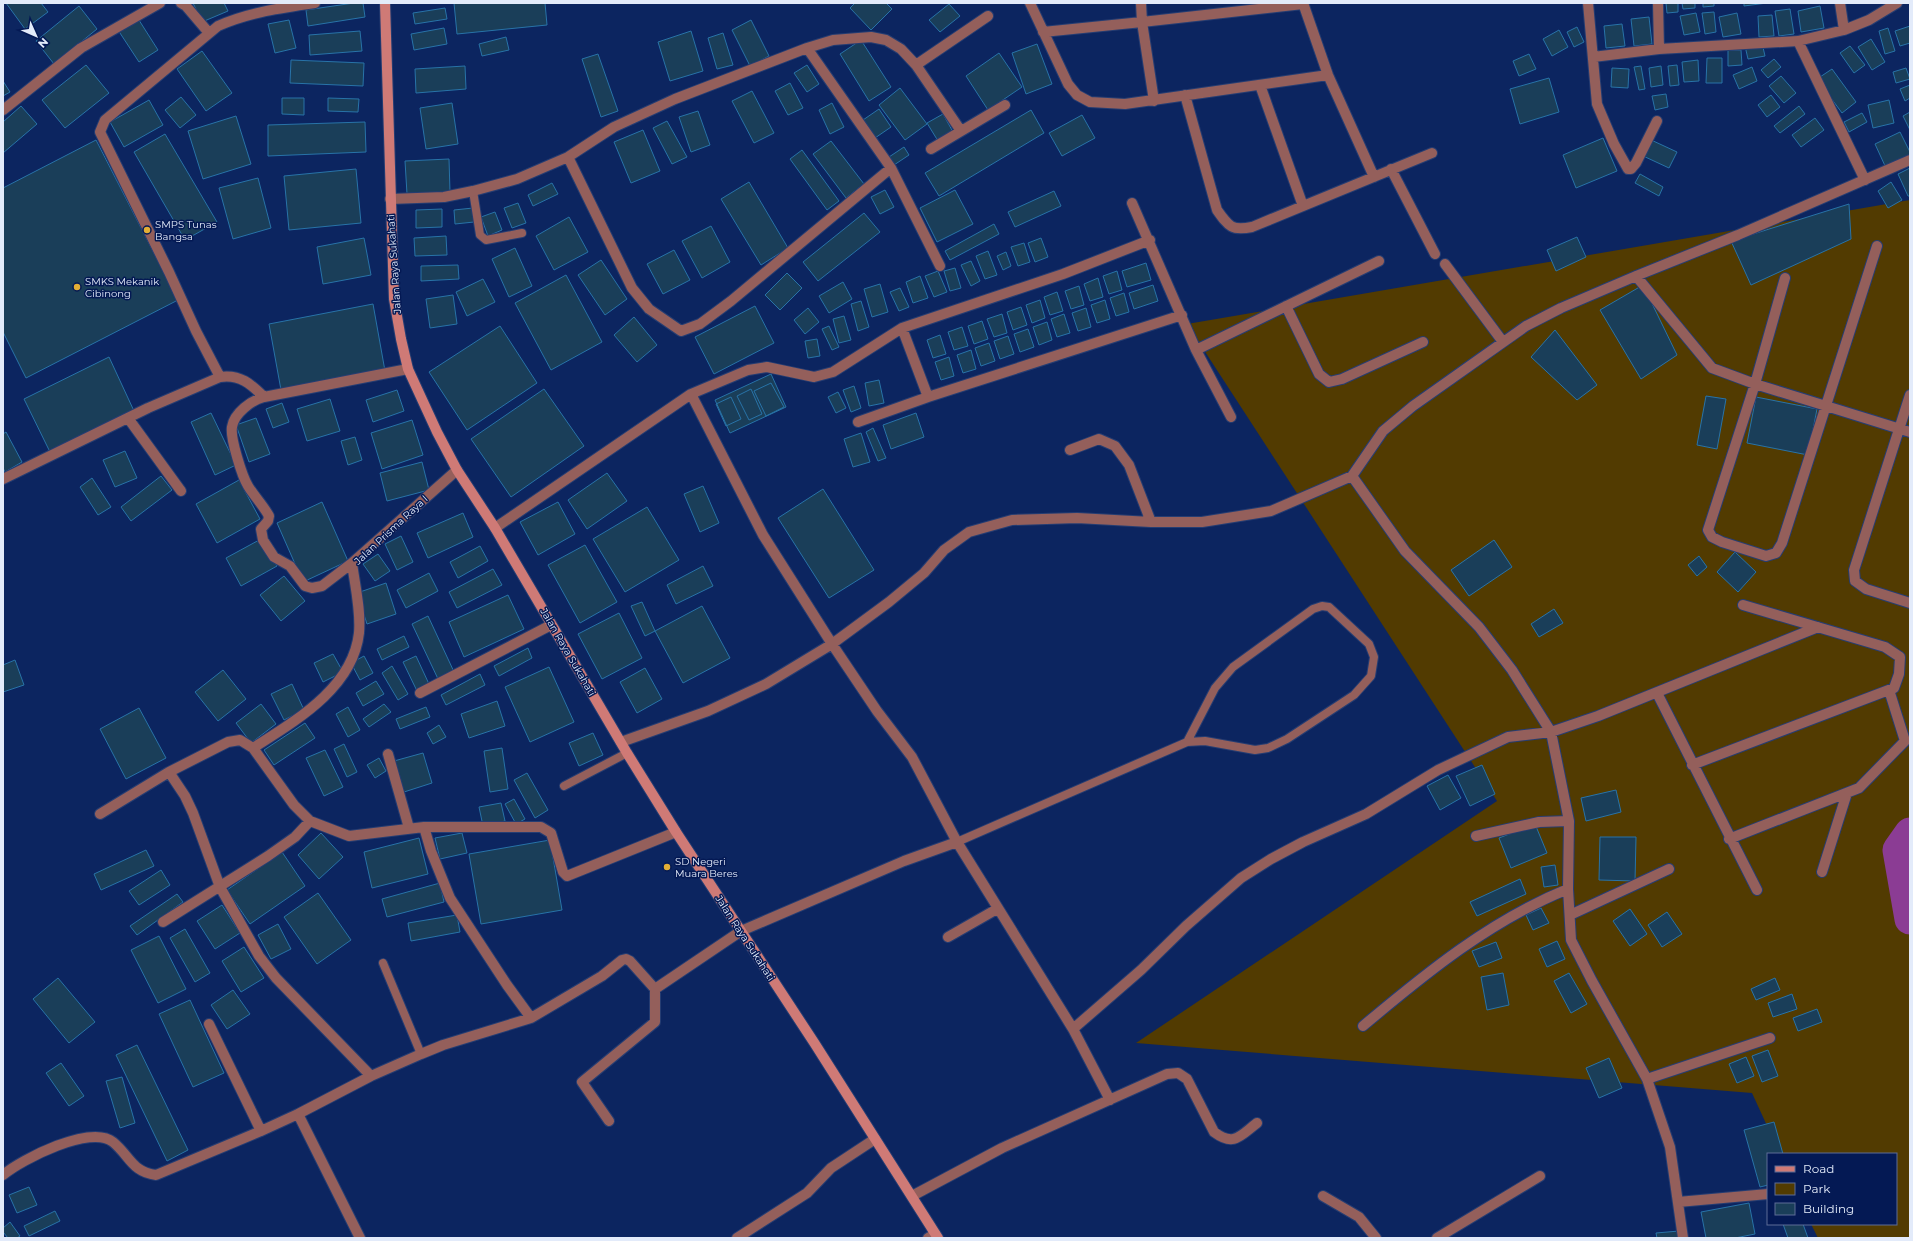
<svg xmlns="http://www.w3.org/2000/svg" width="1913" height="1241" viewBox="0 0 1913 1241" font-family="Montserrat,sans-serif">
<rect width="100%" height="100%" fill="#0c2560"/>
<path fill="#523b01" d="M1910 200V1238H1818L1811 1224H1896V1154H1780L1752 1093 1136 1043 1497 801 1187 324Z"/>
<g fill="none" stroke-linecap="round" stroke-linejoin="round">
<path stroke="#8b3c94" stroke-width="31" d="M1910 833 1898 850 1910 919"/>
</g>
<path fill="#1a3e59" stroke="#2873a8" d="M6 3H41L48 12 25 29Z
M193 3H224L228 11 202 22Z
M354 3H363L365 17 308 26 306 10Z
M454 3H545L547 25 457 34Z
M855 3H886L892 9 871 30 850 8Z
M1666 3H1678V12L1667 13Z
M1682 3H1695V8L1683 9Z
M1703 3H1714V6L1703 7Z
M1744 3H1767L1744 6Z
M949 4 960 16 940 32 929 20Z
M79 6 97 29 54 64 36 41Z
M1820 6 1824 28 1801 32 1798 11Z
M445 8 447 19 415 24 413 13Z
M1790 9 1794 34 1779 36 1775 11Z
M1714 12 1716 32 1705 34 1702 13Z
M1696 13 1700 32 1684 35 1680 16Z
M1737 13 1741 34 1723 37 1719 17Z
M1772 15 1774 36 1759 37 1758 16Z
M137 17 158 50 139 62 118 30Z
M1649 17 1652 44 1634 46 1631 19Z
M289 20 296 48 275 53 268 24Z
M751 20 769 56 750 66 732 30Z
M1622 24 1625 46 1606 48 1604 26Z
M1910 26V43L1900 46 1895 31Z
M1577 27 1584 42 1574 47 1567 32Z
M444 28 447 44 414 50 411 34Z
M1888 28 1895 51 1885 54 1879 31Z
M1559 30 1568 47 1552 56 1543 39Z
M360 31 362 51 310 55 309 35Z
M691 31 703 71 670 81 658 42Z
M723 33 733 65 717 69 708 38Z
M506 37 509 50 482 56 479 44Z
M1871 39 1885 62 1872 70 1858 47Z
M861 40 891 87 869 101 840 54Z
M1762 43 1765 56 1748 59 1745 46Z
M1037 44 1052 84 1026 94 1012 53Z
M1850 46 1865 65 1854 73 1840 53Z
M1728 50H1741L1742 65 1728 66Z
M202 51 232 93 206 111 177 69Z
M999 53 1022 87 988 110 966 76Z
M598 54 618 111 601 117 582 59Z
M1529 54 1536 69 1519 76 1513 61Z
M1707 58H1722V83H1706Z
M1774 59 1781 67 1768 78 1761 70Z
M291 60 364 63 363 86 290 83Z
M1698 60 1699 81 1684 82 1682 62Z
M86 65 109 93 65 128 42 100Z
M807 65 819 84 807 92 794 73Z
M1677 65 1679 85 1670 86 1668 66Z
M465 66 466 89 416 93 415 69Z
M1641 66 1645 89 1639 90 1634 67Z
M1661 66 1663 85 1651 87 1649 68Z
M1752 67 1757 81 1739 89 1733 75Z
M1612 68 1629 69 1628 88 1611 87Z
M1906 68 1910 79 1896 83 1893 72Z
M1832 69 1856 102 1842 113 1817 79Z
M1781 76 1796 93 1784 103 1769 86Z
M1549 78 1559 112 1520 124 1510 89Z
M3 81 10 92 3 96Z
M790 83 803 108 788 115 775 91Z
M1910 85V98L1905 101 1900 89Z
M900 88 927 124 905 140 879 105Z
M752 91 774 133 754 143 732 101Z
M1666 94 1668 107 1655 110 1652 96Z
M1771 95 1780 107 1767 117 1758 105Z
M181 97 196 115 180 128 165 110Z
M282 98H304V115L282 114Z
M328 98 359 99 358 112 328 111Z
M149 100 163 125 124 147 110 122Z
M1889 100 1894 123 1873 128 1868 105Z
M452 103 458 144 426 149 420 108Z
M832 103 844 127 830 134 819 110Z
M21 106 37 124 3 153V122Z
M1799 106 1805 114 1780 133 1774 126Z
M879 109 891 127 875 138 863 120Z
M1031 110 1044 133 939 196 925 173Z
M698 111 710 145 691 152 679 117Z
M1910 112V130L1903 116Z
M1862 113 1867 122 1849 132 1844 122Z
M943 114 953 132 938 141 927 123Z
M1082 115 1095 138 1062 156 1049 133Z
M236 116 251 164 203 179 188 131Z
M1815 118 1824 130 1801 147 1792 135Z
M667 121 687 157 672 164 653 128Z
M365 122 366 152 268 156V125Z
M643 130 660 171 631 183 614 142Z
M1900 132 1910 152V156L1886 168 1875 144Z
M165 134 217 222 185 240 134 152Z
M1603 138 1617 171 1576 188 1563 155Z
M1649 139 1677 152 1669 168 1641 155Z
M96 140 178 300 26 378 3 332V188Z
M831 141 864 184 846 198 813 154Z
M904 147 909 155 894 165 889 157Z
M802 150 839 201 827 210 790 159Z
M449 159 450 192 407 194 405 161Z
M1910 168V196H1908L1898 174Z
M356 169 361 223 289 230 284 176Z
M1640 174 1663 187 1659 196 1635 183Z
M258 178 271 228 233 239 219 188Z
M749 182 788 248 761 265 721 199Z
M1891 182 1902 200 1888 208 1878 191Z
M552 183 558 194 533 206 528 195Z
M885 190 894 207 880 214 871 197Z
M955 190 973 224 937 242 920 208Z
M1054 191 1061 206 1015 227 1008 212Z
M518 203 526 223 512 228 504 208Z
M1849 204 1851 239 1751 285 1731 241Z
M473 208 474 222 455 224 454 210Z
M442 209V227L416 228V210Z
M495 212 502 230 488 236 481 217Z
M864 213 880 232 818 281 803 262Z
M569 217 588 252 554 270 536 236Z
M994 224 999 234 950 260 945 251Z
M711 226 730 262 702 278 682 241Z
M446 236 447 255 415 256 414 238Z
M1577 237 1586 257 1556 271 1547 250Z
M364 238 371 275 323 284 317 247Z
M1041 238 1048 257 1035 262 1028 243Z
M1024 243 1030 262 1018 266 1011 247Z
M515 248 532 286 509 297 492 259Z
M674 250 690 280 663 294 647 264Z
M988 251 997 275 985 279 976 256Z
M1006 252 1011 266 1003 270 997 256Z
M601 260 627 299 605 315 578 275Z
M971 261 980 281 971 286 961 265Z
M1146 263 1151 280 1127 287 1122 271Z
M458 265 459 279 421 281V266Z
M955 268 961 288 950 291 944 271Z
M938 271 947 292 934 297 925 276Z
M1117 271 1122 290 1109 294 1103 276Z
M787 273 802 288 780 310 765 295Z
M566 275 602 342 551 370 515 303Z
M920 276 928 298 913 303 906 282Z
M1098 278 1103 297 1090 301 1084 284Z
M483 279 495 302 467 316 456 292Z
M843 282 852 299 829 313 819 296Z
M880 284 888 312 872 317 864 289Z
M1153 285 1158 301 1134 309 1129 293Z
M1643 285 1677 355 1641 379 1600 310Z
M1079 286 1084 305 1071 309 1065 291Z
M900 288 909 307 899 311 890 292Z
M1057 292 1063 311 1050 315 1044 297Z
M1124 293 1129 312 1116 316 1110 298Z
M453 295 457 324 430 328 426 299Z
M1040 300 1045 318 1032 323 1026 305Z
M1105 300 1110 319 1097 323 1091 305Z
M861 301 869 327 858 331 851 304Z
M373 304 385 371 281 390 269 324Z
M755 306 774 343 714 374 695 337Z
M1021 307 1027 325 1013 330 1007 312Z
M808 308 819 322 805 334 794 320Z
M1086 308 1091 327 1078 331 1072 313Z
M1002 314 1007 333 994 337 987 319Z
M1064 314 1070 333 1057 337 1051 319Z
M844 316 851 340 839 343 833 319Z
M634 317 657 345 637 362 614 335Z
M982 321 988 339 974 344 968 326Z
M1047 322 1052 340 1039 345 1033 327Z
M500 326 537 383 467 430 429 372Z
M829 326 839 347 832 350 822 329Z
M962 327 968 346 954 350 948 332Z
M1028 329 1034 347 1020 352 1014 334Z
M1555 330 1597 385 1577 400 1531 357Z
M940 335 946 354 933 358 927 340Z
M1008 336 1014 354 1000 359 994 341Z
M817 339 820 356 808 358 805 341Z
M989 343 995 361 981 366 975 348Z
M971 350 976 369 963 373 957 355Z
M109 357 134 411 50 452 24 399Z
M949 357 954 376 941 380 935 362Z
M771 374 786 407 730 433 715 400Z
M879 380 884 403 869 406 865 383Z
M771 383 784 407 766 416 754 391Z
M854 386 861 408 851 412 843 390Z
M544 389 584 446 511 497 471 439Z
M751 389 762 414 749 420 737 396Z
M397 390 404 411 373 422 366 400Z
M838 392 846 408 836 413 828 397Z
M1706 396 1726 399 1717 449 1697 445Z
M731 397 741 419 726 426 716 404Z
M1756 397 1817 409 1808 455 1747 443Z
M330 399 340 431 307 441 297 409Z
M282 403 289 422 273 428 266 409Z
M211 413 236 465 215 475 191 422Z
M916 413 924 437 891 449 883 425Z
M256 418 270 454 249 462 236 425Z
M412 420 423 455 382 469 371 433Z
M873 428 886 458 878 461 866 432Z
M6 432 22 462 5 472 3 468V434Z
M861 433 870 462 853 467 844 439Z
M355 437 362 460 348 465 341 441Z
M125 451 137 478 115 487 103 460Z
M422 462 429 490 387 501 380 473Z
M607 473 627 501 587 529 568 500Z
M161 476 172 490 131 521 121 507Z
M92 478 111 507 98 515 80 487Z
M239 480 260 519 217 543 196 504Z
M703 486 719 523 700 532 684 494Z
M823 489 874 570 829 598 778 518Z
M322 502 348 561 303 582 277 523Z
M558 502 575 534 538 555 520 522Z
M647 507 679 560 625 592 593 539Z
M463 513 473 537 428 558 417 533Z
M401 536 413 562 397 570 385 544Z
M261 539 277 566 241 586 226 558Z
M1494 540 1512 567 1469 596 1451 570Z
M585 545 617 602 580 623 548 565Z
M480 546 488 561 458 578 450 562Z
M1735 552 1756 572 1738 592 1717 572Z
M378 554 390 571 375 581 363 564Z
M1699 556 1707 567 1697 576 1688 565Z
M703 566 713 586 676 604 667 585Z
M493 569 502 585 457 608 449 592Z
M429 573 438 591 406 608 397 590Z
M284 576 305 601 281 621 260 595Z
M386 583 396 614 367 624 357 593Z
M508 595 524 629 464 657 449 622Z
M642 602 655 631 645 636 631 606Z
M702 606 730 658 683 683 655 631Z
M1554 609 1563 623 1539 637 1531 624Z
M619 613 642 658 602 679 578 634Z
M428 616 455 674 439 681 412 624Z
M404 636 409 647 382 660 377 649Z
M528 648 532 658 499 676 494 666Z
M333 654 343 672 323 682 314 663Z
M364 656 373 673 360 680 351 663Z
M416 656 429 684 417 691 403 662Z
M15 660 24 685 3 692V665Z
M392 666 408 694 398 700 382 673Z
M549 667 574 722 530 742 505 687Z
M645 668 662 699 637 713 620 682Z
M223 670 246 699 218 721 195 692Z
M480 674 485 685 446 705 441 695Z
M376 681 384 694 363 706 356 693Z
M292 684 304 710 284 720 271 694Z
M497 701 505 726 469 738 461 714Z
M261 704 276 724 251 743 236 723Z
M384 704 391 712 369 727 363 719Z
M348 707 360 730 348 737 336 714Z
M426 707 430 717 400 729 396 719Z
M139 708 166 758 126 779 100 729Z
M305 723 315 738 274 765 264 750Z
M439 725 446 737 433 744 427 733Z
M593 733 603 755 579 766 569 743Z
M344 744 357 772 347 777 334 749Z
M502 748 508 789 490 792 484 751Z
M325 750 343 787 324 796 306 758Z
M423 753 432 783 404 792 394 761Z
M379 758 386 771 375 778 367 765Z
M1482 765 1495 794 1470 806 1456 776Z
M527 773 548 810 535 818 514 780Z
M1448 775 1461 798 1440 810 1427 786Z
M1616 790 1621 812 1586 821 1581 798Z
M514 799 525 819 516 824 505 804Z
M501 803 505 821 483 826 479 807Z
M1535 824 1547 853 1511 868 1499 838Z
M321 833 343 857 319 879 298 855Z
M462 833 467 853 440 859 435 838Z
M1600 837H1636L1635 881 1599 880Z
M419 838 428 874 372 888 364 852Z
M550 840 562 910 481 924 469 854Z
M146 850 154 866 101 890 94 874Z
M282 852 305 886 250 924 227 890Z
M1555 865 1558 885 1544 887 1541 867Z
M161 870 170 885 139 905 129 891Z
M1520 879 1526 894 1477 916 1470 902Z
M440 883 444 902 387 917 382 899Z
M318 893 351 940 317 964 284 917Z
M177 894 183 902 137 935 130 926Z
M222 905 240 933 215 949 197 921Z
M1541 908 1549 923 1533 930 1526 915Z
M1630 909 1647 934 1630 946 1613 921Z
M1667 912 1682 934 1662 947 1648 925Z
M457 915 460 932 411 941 408 923Z
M278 924 291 949 271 959 258 935Z
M185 929 210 973 195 982 170 938Z
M159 936 186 989 158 1003 131 950Z
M1557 941 1565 959 1547 967 1539 949Z
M1496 942 1502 958 1479 967 1472 951Z
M244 947 264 978 241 992 222 961Z
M1503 973 1509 1005 1487 1010 1481 977Z
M1569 973 1587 1004 1571 1013 1554 981Z
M58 978 95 1022 69 1043 33 999Z
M1775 978 1780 990 1756 1000 1751 989Z
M233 990 250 1014 227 1029 211 1005Z
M1792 994 1797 1009 1773 1017 1768 1003Z
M190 1000 224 1073 193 1087 159 1014Z
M1817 1009 1822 1022 1798 1031 1793 1018Z
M137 1045 188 1150 167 1161 116 1055Z
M1768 1050 1778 1076 1762 1082 1752 1056Z
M1746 1057 1754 1076 1737 1083 1729 1064Z
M1609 1058 1622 1088 1599 1098 1586 1068Z
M61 1063 84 1096 69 1106 46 1073Z
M122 1077 135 1123 120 1128 106 1081Z
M1774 1122 1783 1154H1768V1185L1760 1187 1744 1130Z
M29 1187 37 1205 17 1213 9 1195Z
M1749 1203 1755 1234 1735 1238H1706L1701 1212Z
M55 1211 60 1221 29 1236 24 1226Z
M10 1222 20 1236 17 1238H8L3 1232V1228Z
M1783 1224H1803L1808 1238H1788Z
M1679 1231 1680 1238H1657L1656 1233Z"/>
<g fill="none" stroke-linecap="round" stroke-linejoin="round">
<g stroke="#263d72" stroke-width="10">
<path id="service" d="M473 191 480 235 486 240 522 233
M564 786 627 753
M957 842 1187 742 1205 741 1255 750 1268 748 1287 739 1354 695 1371 676 1374 657 1369 644 1329 607 1322 606 1313 609 1233 667 1215 688 1187 742
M383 963 421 1054"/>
</g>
<g stroke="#263d72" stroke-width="12">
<path id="minor" d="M181 3 186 6 209 33
M1030 3 1068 84 1077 95 1090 102 1125 104 1328 75
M1303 3 1328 75 1374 177
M1588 3 1597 104 1614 144 1628 169H1631L1636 163 1657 121
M1658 3 1659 49
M1840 3 1844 30
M1043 32 1142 22 1141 3
M1798 41 1865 180
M807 48 891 168 940 266
M1593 57 1659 49 1798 41 1844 30 1869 20 1897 3
M916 65 988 16
M1260 85 1303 206
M1185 95 1217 210C1229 227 1232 231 1252 227L1432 153
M1154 101 1142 22 1303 4
M3 110 81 48 160 3
M931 149 1005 105
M568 157 632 288 649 309 681 331 700 324 731 301 891 168
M1391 169 1435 254
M390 199 444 197 473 191 517 179 568 157 614 127 675 99 807 48 833 40 871 37 886 40 901 49 916 65 961 131
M1132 203 1196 350 1231 417
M1445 264 1503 342
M1636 276 1712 368 1755 384 1910 432
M1785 278 1755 384 1708 530 1712 537 1722 542 1766 556 1776 553 1782 543 1877 246
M1286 306 1319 374 1329 382 1342 379 1423 342
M902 328 928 397
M1196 350 1379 261
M220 377 196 331 169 272 100 132 105 120 218 26C249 12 282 8 315 3
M691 394 763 535 832 644 877 711 912 757 957 842 1073 1029 1110 1100
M1910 395 1854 570 1855 581 1866 589 1910 603
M264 397C252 400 234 413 232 427 230 438 242 476 248 486 254 496 263 505 269 516L268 521 261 529 263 540 274 557 290 566 305 586 312 588 322 586 352 563
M128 418 181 491
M858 422 928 397 1182 315
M1070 450 1099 439 1115 446 1129 465 1151 522
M1352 476 1405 551 1479 627 1512 670 1551 732 1569 821 1568 889 1571 940 1592 981 1647 1079 1670 1147 1683 1238
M3 479 148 408 220 377C240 374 251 384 264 397L408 369
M495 528 691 394 748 370 767 367 814 377 833 372 902 328 1063 274 1150 240
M420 693 551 625
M1657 693 1757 890
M621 742 708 711 766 684 832 644 889 602 924 573 944 550 969 532 1012 520 1077 518 1151 522H1202L1271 511 1352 476 1383 431 1413 406 1526 326 1561 308 1636 276 1738 235 1910 160
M253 748C295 721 353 688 359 633 361 610 355 586 352 563L457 470
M388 754 409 828
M1692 765 1894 688 1899 674 1900 657 1885 647 1743 605
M169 772 228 742 240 740 253 748 294 805 310 821 349 836 424 827H541L551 833 563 872 567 876 676 832
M100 814 169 772 185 796 193 813 220 887 259 956 276 978 371 1076
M424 827 431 851 450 898 507 985 531 1018
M1476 836 1539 822 1569 821
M1729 839 1859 788 1905 741 1889 690
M1822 872 1847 793
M1570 915 1669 869
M163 922 268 856 295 837 310 821
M948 937 997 909
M209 1024 261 1131
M1363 1026C1426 973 1491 920 1568 889
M1073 1029 1141 970 1186 926 1241 878 1271 859 1303 842 1366 814 1438 770 1508 737 1551 732 1598 716 1818 627
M1647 1079 1770 1038
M298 1114 360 1238
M609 1121 582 1082 655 1022V989L741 931 904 861 957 842
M3 1175C22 1159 91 1124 113 1142 130 1156 132 1172 156 1175L261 1131 298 1114 371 1076 421 1054 443 1045 531 1018 602 976 622 960 626 959 630 961 655 989
M912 1196 1002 1148 1167 1074 1178 1073 1187 1079 1214 1132C1234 1147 1240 1136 1257 1123
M1323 1196 1359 1217 1376 1238
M1678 1202 1768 1194
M737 1238 807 1193 831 1168 875 1139
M928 1238 935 1234
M1437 1238 1540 1176"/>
</g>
<g stroke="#263d72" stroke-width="12">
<path id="secondary" d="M385 3 394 299 401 339 408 369 437 432 457 470 495 528 627 753 676 832 815 1044 938 1238"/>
</g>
<use href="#service" stroke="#945f5b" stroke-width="8"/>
<use href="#minor" stroke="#945f5b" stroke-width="10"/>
<use href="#secondary" stroke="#cf7a76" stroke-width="10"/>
</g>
<g fill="#e3ae35" stroke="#041954" stroke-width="1.5">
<circle cx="147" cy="230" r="4"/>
<circle cx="77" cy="287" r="4"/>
<circle cx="667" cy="867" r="4"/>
</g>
<g text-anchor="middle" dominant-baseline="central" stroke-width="3" stroke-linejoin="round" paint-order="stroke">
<g font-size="10" fill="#e3ebfa" stroke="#041954" text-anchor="start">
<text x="155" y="224">SMPS Tunas<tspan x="155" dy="12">Bangsa</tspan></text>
<text x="85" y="281">SMKS Mekanik<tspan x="85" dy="12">Cibinong</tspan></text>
<text x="675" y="861">SD Negeri<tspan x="675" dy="12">Muara Beres</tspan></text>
</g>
<g font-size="10" fill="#e3ebfa" stroke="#041954">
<text transform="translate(394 264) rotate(-94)">Jalan Raya Sukahati</text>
<text transform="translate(391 530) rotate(-43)">Jalan Prisma Raya I</text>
<text transform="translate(568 652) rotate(60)">Jalan Raya Sukahati</text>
<text transform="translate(745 938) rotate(57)">Jalan Raya Sukahati</text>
</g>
</g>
<rect width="1913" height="1241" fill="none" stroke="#e3ebfa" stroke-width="8"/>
<rect x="1767" y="1153" width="130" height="72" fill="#041954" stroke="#5d6d96"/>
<rect x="1775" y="1166" width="20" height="6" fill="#cf7a76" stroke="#5d6d96"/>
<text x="1803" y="1173" font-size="12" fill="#e3ebfa">Road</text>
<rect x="1775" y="1183" width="20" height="12" fill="#523b01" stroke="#5d6d96"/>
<text x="1803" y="1193" font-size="12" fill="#e3ebfa">Park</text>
<rect x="1775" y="1203" width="20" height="12" fill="#1a3e59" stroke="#5d6d96"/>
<text x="1803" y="1213" font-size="12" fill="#e3ebfa">Building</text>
<g transform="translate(36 36) rotate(135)" stroke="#041954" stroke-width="3" paint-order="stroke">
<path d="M0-3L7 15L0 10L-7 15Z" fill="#e3ebfa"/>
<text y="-6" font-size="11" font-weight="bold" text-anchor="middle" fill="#e3ebfa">N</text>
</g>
</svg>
